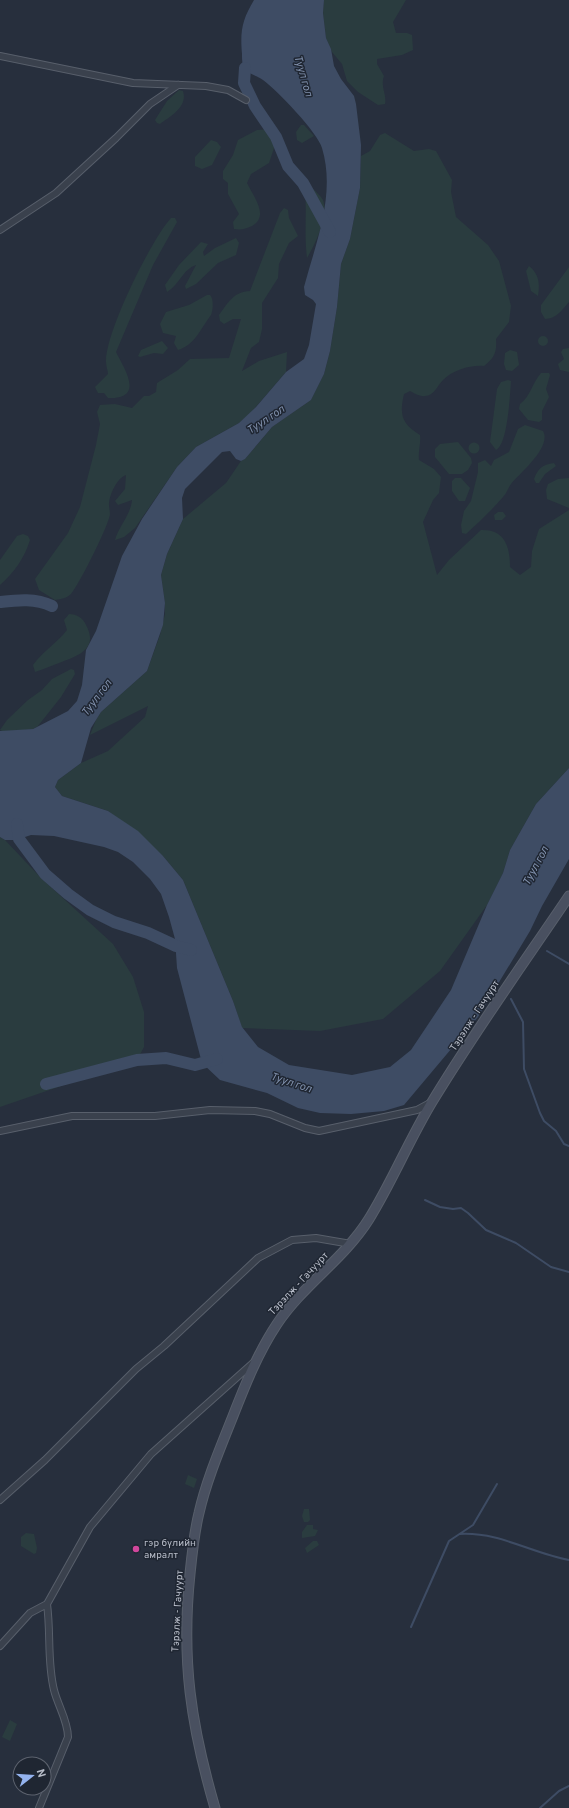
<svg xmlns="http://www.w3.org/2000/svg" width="569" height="1808" viewBox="0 0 569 1808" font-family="Overpass,sans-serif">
<rect width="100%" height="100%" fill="#272f3d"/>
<path fill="#2a3c3f" d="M324 0H406L393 22 396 33H407L412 35 413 50 402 55 377 59V64L384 76C380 87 387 94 385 104L378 105 358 92 347 81 342 64 332 52 326 38 323 13Z
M179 90 183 91C188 107 171 116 160 124L157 123 155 120 167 101Z
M301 125H304L314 136 302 143 297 140 296 132Z
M271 129 276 142 269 163 251 174 247 183C253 196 270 216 252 226 245 229 242 230 234 229L233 222 239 214 228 194V183L223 179V171L233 155 238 140 257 130Z
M385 133 414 151 429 149 436 151 452 180 451 192 456 217 488 245 499 261 511 306 509 322 496 339C497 353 494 358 484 366 470 365 453 370 443 380 437 386 434 396 425 396 420 397 414 393 410 391L404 394C399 415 402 424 420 435 421 444 418 451 419 460L434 469 441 477 439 493 433 500 423 522 437 575 449 560 481 530C505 529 510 547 510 567L520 575 531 567 532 551 539 529 569 510V768L536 804 510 850 503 873 487 905 440 971 383 1019 320 1031 242 1028 233 1001 183 880 163 856 108 811 62 796 55 787 58 780 81 763 108 751 145 717 148 706 90 735 96 720 101 712 147 671 160 635 165 614V603L161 575 167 554 183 519 226 483 241 461 245 459 272 427 311 400 324 374 330 351 337 307 341 264 350 239 360 188 361 156 370 151 380 135Z
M211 140 217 142 221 147 212 165 202 169 195 166V157Z
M312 188C315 191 321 196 323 200 329 215 315 245 307 258 304 235 307 212 305 189Z
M284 208 288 210 289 218 298 236 289 243 279 264 278 278 262 303V329L259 342 251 348 242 371 259 361 287 352 286 372 248 416 239 423 196 447 177 467 135 528 124 537 115 540C119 526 131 514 132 500L118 505 115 501 125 489 126 475C117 478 109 495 109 505 109 508 110 511 110 514 109 525 79 585 71 594 67 598 61 599 55 600L39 590 35 579 68 533 80 507 96 445 100 424 97 412 100 405 115 404 132 408 144 396H149L156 392 157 383 178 370 190 359 229 358 241 319H233L224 324 220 321 219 315C228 303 233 292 250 291L280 213Z
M171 218H175L177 222 153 265 116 352C125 370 145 399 108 398L104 393H98L95 387 108 374C108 371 106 366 106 362 105 333 151 240 171 218Z
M236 238 239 243 236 255 218 263 196 284 186 289 185 286 196 265C183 269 179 285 167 292L165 285 179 265 201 242 208 244 203 252 204 256 215 248Z
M529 266C539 274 540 283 538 296L531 291 526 271Z
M569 267V302C562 310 556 319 545 319L541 312V305Z
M207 295H210C214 299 213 310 211 315 201 328 195 345 178 350L174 343 176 336 163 333 160 324 166 312 189 305Z
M538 341a5 5 0 1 1 10 0a5 5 0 1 1-10 0Z
M162 341 168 348 163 354 154 353 140 357 138 356 141 350Z
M569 348V372L560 370 558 364 564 359 561 352 563 349Z
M510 350 517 352 519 365 512 371 506 370 504 364 505 353Z
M541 373H549L550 375 546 389 549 397 542 411V420L539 422 528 420 519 409 520 404C531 396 532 383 541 373Z
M508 380 511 381C510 393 508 445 496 450L490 442 497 389 501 382Z
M525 425 543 431C552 447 521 472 511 484 508 488 507 493 503 497 492 510 479 522 466 534L462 533 461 525 464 511 471 501 478 472V463L485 460 491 466 494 460 509 452 518 429Z
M458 442 471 458 472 463 468 470 462 474H449L435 457V449L440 444Z
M468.5 448a5.5 5.5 0 1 1 11 0a5.5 5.5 0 1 1-11 0Z
M554 463 556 466 545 474 539 483H536L534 479C538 468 542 465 554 463Z
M455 478H461L470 488 465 501H459L452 491V481Z
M569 478V508L547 499 546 490 548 484 558 479Z
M498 512H503L506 516 502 520H495L494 515Z
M23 534 28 536 30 540C25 557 14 573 0 585V560L17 536Z
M69 614C77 614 83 618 86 625 99 649 78 656 59 663 51 666 44 669 35 672L33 665C43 651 57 643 67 630L64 620Z
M71 669 74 670 75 674 61 697 38 726 33 729 4 732 0 730 7 720 28 700 42 690 52 679Z
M0 837 5 840 41 878 113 944 133 977 144 1012V1047L137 1060 0 1107Z
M188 1475 197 1479 194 1488 185 1484Z
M304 1509H309L310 1520 308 1522H304L302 1516Z
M307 1525H313V1529L318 1530 315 1536 302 1538V1532Z
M26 1533 34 1534 37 1548 36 1553 34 1554 21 1546V1537Z
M313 1541H317L319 1545 307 1553 305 1548Z
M10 1720 17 1724 10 1741 2 1737Z"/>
<path fill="#3e4c64" d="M254 0H324L323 13 326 38 331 49 334 66 341 79 354 96 356 104 361 145 360 188 350 239 341 264 337 307 330 351 324 374 311 400 272 427 245 459 241 461 236 459 230 451 222 452 185 489 182 498 183 519 167 554 161 575 165 603 163 625 147 671 101 712 91 728 81 763 58 780 55 787 62 796 108 811 138 831 163 856 183 880 233 1001 242 1027 258 1047 289 1065 352 1075 390 1067 411 1050 451 990 487 905 503 873 510 850 519 834 536 804 569 768V859L542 906 530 931 478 1017 404 1105 384 1111 351 1114 320 1113 298 1108 267 1093 220 1080 202 1063 177 968 175 939 169 917 161 894 150 879 133 862 118 852 104 847 54 836 31 835 16 840H5L0 837V731L33 729 68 711 77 701 82 685 86 650 96 631 122 556 142 519 177 467 196 447 239 423 256 407 286 372 304 359 309 345 316 304 313 300 305 295 304 287C316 242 336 195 322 148 318 133 277 90 263 80 258 76 248 74 245 69 242 64 242 60 242 54 240 31 242 20 254 0Z"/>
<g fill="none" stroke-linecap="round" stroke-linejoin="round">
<path stroke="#3e4c64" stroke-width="2" d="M547 951 569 964
M511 999 523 1022 524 1069 540 1113 544 1121 556 1131 564 1144 569 1146
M425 1200 440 1207 453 1209 461 1208 468 1213 486 1230 516 1243 551 1267 569 1272
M460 1534C500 1532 531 1553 569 1560
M411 1627 449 1541 473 1525 497 1484
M540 1808 559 1791 569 1786"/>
<path stroke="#3e4c64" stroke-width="12" d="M245 68 244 83 255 106 276 137 288 166 303 183 330 232
M0 602C18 600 35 598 52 606
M17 824 19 839 45 874 68 894 90 910 114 922 148 933 176 946 191 950
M46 1084 137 1060 166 1058 195 1065 217 1059"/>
<g stroke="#585f6b" stroke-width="8">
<path id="minor" d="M0 56 133 83 206 86 228 90 246 100
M0 230 56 193 116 138 150 104 178 85
M0 1131 72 1116H155L210 1110 255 1111 270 1114 305 1128 319 1131 417 1110 430 1103
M0 1500 45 1460 136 1369 164 1346 258 1258 292 1240 316 1238 351 1244
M0 1646 30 1613 47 1604 90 1527 151 1454 253 1363
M39 1808 68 1737C68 1721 58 1706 54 1690 47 1662 51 1633 47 1604"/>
</g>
<g stroke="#585f6b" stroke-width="11">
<path id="secondary" d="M215 1808C191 1726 181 1660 190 1574 192 1554 194 1533 199 1513 206 1482 219 1451 231 1421 244 1388 257 1354 277 1324 303 1285 344 1259 369 1219 392 1182 409 1140 432 1102 475 1031 523 964 569 896"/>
</g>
<use href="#minor" stroke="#3a414d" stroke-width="6"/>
<use href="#secondary" stroke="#495060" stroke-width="9"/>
</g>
<circle fill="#d1479c" stroke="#1f2632" stroke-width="1.5" cx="136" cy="1549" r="4"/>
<g text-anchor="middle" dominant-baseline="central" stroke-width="3" stroke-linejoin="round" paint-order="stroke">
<g font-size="10" fill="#b7bcc8" stroke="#1f2632">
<text transform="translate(475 1016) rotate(-57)">Тэрэлж - Гачуурт</text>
<text transform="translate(299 1284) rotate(-47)">Тэрэлж - Гачуурт</text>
<text transform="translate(178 1611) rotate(-87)">Тэрэлж - Гачуурт</text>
</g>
<g font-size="10" fill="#b7bcc8" stroke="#1f2632" text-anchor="start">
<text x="144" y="1543">гэр бүлийн<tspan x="144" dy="12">амралт</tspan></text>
</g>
<g font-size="11" font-style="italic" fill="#8191ad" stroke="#1f2632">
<text transform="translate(303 76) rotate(74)">Туул гол</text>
<text transform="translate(266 420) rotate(-34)">Туул гол</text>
<text transform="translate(97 698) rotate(-53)">Туул гол</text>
<text transform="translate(536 866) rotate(-62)">Туул гол</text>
<text transform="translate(291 1083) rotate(18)">Туул гол</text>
</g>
</g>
<g transform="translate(32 1776) rotate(73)"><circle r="19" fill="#1f2632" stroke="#5c626e"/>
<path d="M0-3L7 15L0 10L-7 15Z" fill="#94b3ef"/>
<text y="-6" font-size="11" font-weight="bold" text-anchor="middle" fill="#b7bcc8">N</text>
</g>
</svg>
